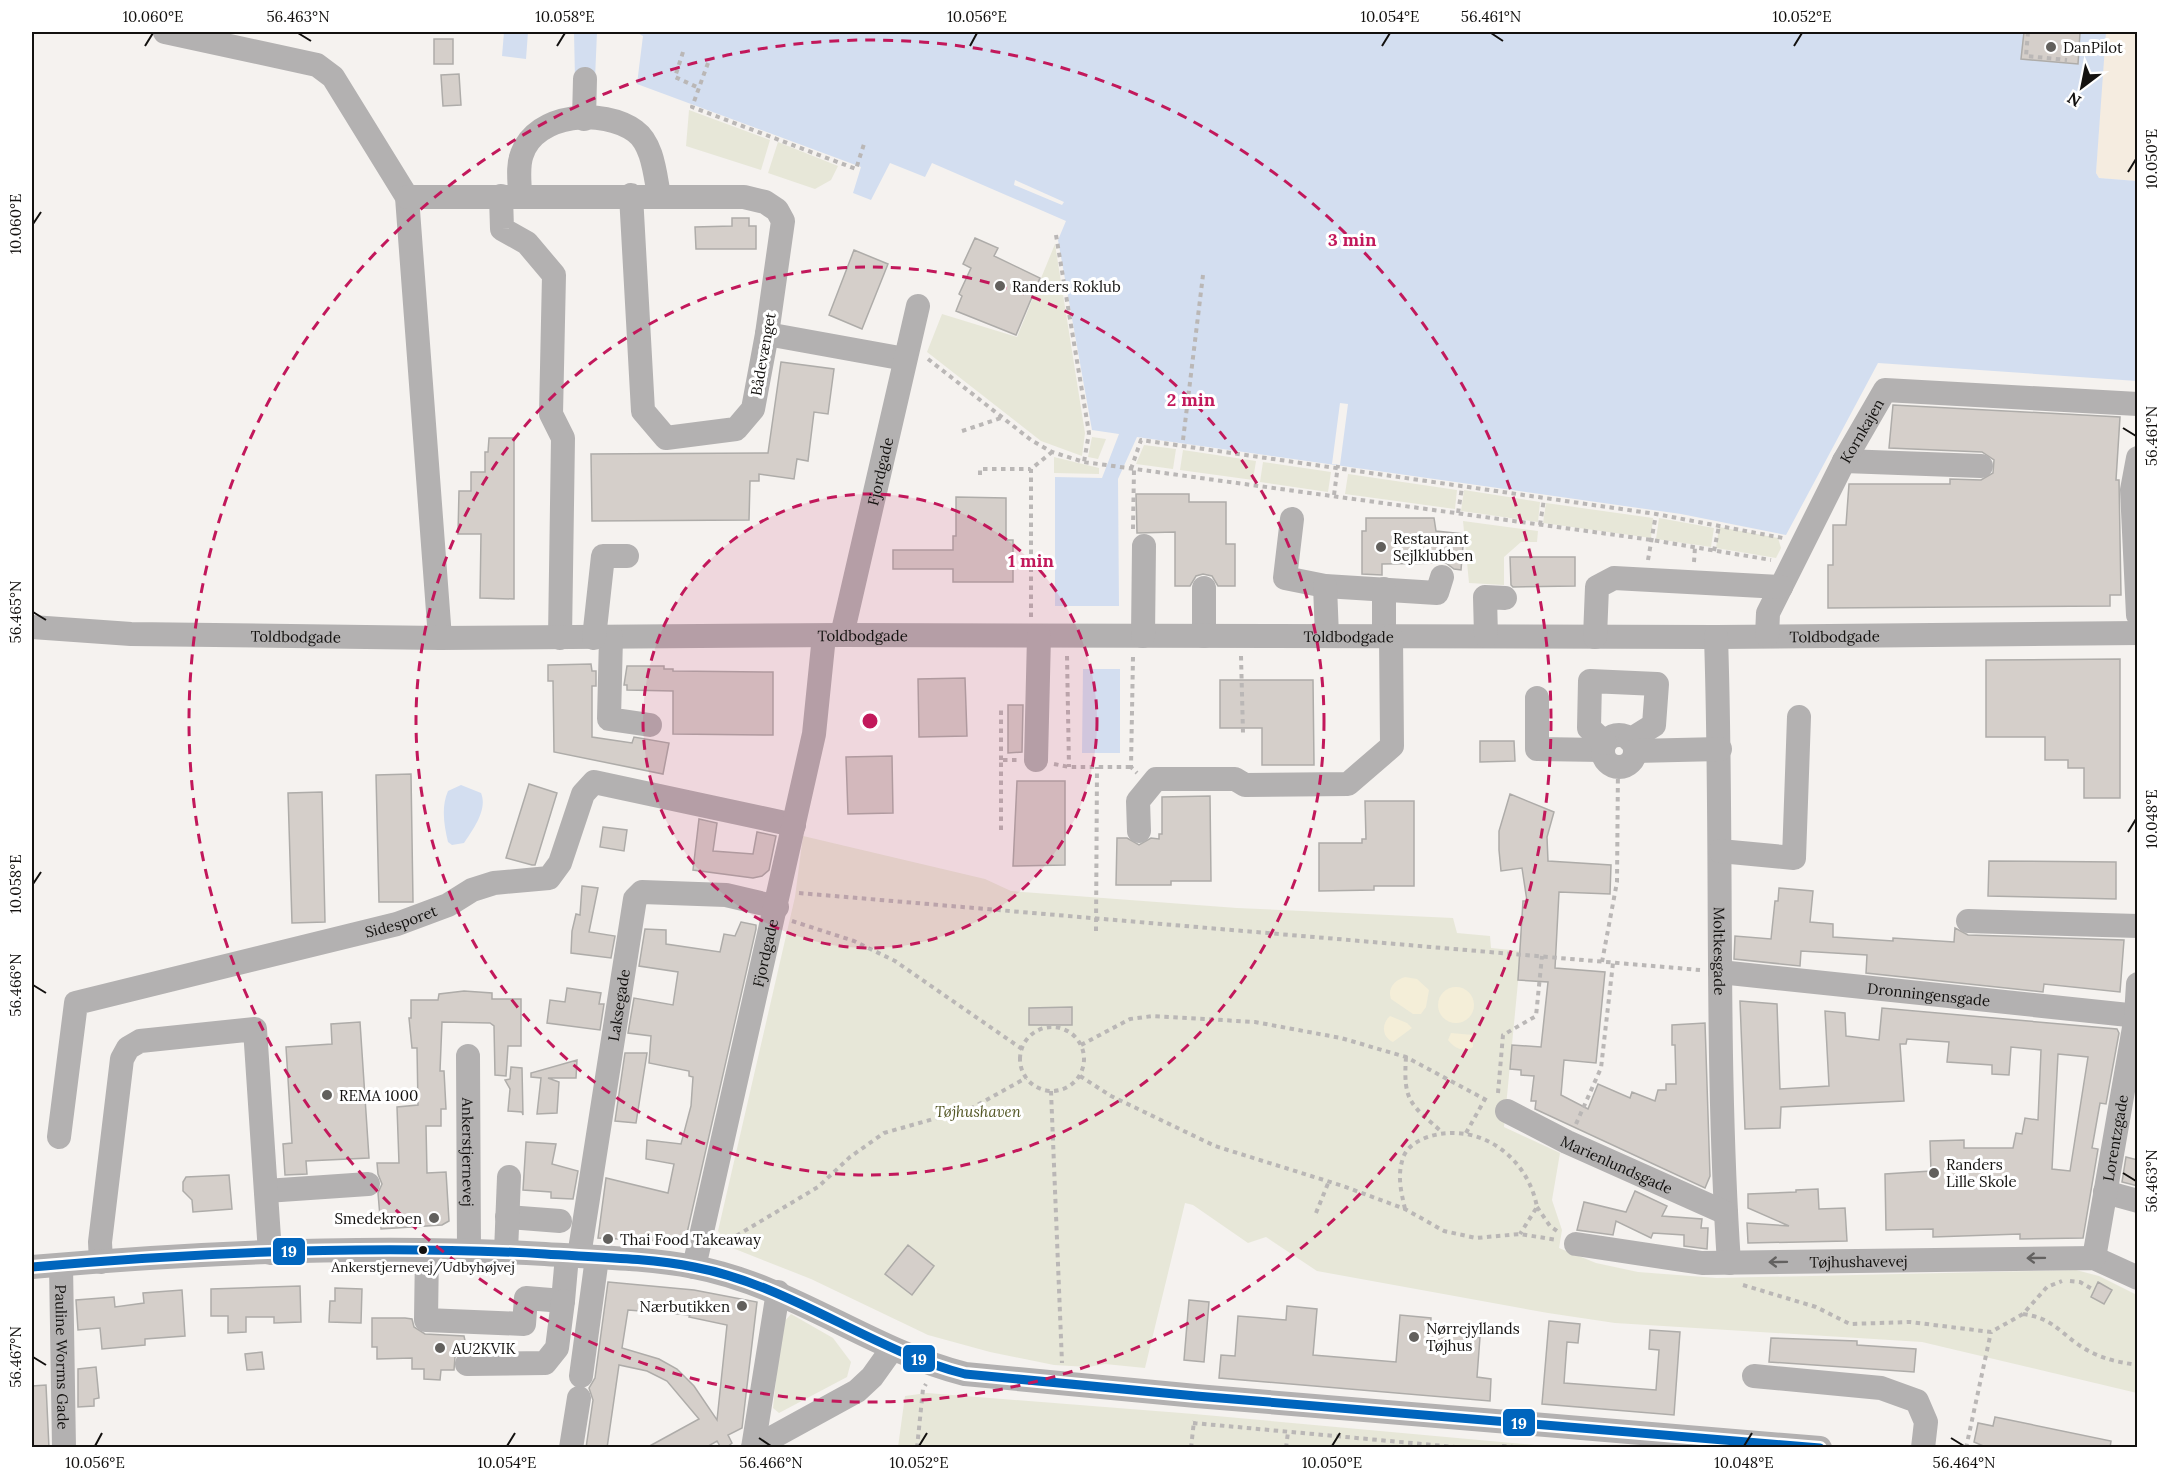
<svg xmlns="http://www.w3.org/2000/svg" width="2169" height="1479" viewBox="0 0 2169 1479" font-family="Lora,serif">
<rect width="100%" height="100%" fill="#f5f2ef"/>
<path fill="#f5ece0" d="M2105 32H2137V181L2099 178 2096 173Z"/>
<path fill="#e7e7d8" d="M689 110 770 140 761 170 686 146Z
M778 142 838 166 831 180 815 189 768 173Z
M1055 244 1085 433 1082 456 1041 441 927 352 942 314 1017 337Z
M1092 437 1106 439 1098 459 1088 457Z
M1144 445 1176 449 1173 469 1136 464Z
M1183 450 1256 461 1253 480 1180 470Z
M1054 457 1099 468V474L1054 473Z
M1263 462 1331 472 1328 492 1260 482Z
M1348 474 1457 490 1455 509 1345 494Z
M1464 490 1540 502 1538 522 1461 511Z
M1546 503 1653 518 1651 538 1543 523Z
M1659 518 1714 528 1711 547 1656 539Z
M1463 521 1538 531 1537 542H1521L1504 557V585L1469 583Z
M1719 527 1778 538 1781 548 1776 558 1716 548Z
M803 836 985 879 1011 891 1237 908 1453 918 1457 933 1490 936 1491 948 1521 951 1504 1127 1560 1153 1552 1200 1562 1230 1559 1248 1596 1263 1638 1272 1717 1278 2076 1270 2099 1276 2137 1295V1393L1922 1342 1615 1323 1548 1313 1317 1271 1266 1237 1248 1243 1193 1205 1185 1203 1145 1368 1105 1364 1088 1367 1054 1365 990 1352 928 1335 811 1279 730 1247 718 1231 795 897Z
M791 1314 833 1338 851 1362 847 1377 779 1413 773 1408 782 1324Z
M927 1393 1194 1414 1557 1447H898L905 1396Z"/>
<path fill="#f4eed8" d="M1405 977 1417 979 1429 990 1426 1007 1421 1014H1413L1391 999C1387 988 1395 980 1405 977Z
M1438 1005a18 18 0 1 1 36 0a18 18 0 1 1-36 0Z
M1390 1016 1407 1023 1412 1028 1393 1042C1382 1037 1381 1024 1390 1016Z
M1451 1033 1473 1035V1047C1464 1053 1454 1048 1448 1040Z"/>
<path fill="#d3def0" d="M504 32H528L526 59 502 56Z
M574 32H597L595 79H575Z
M636 32H2106L2096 173 2099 178 2137 181V381L1878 363 1786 535 1681 514 1137 437 1118 479 1119 606H1055V477L1102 478 1119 434 1092 430 1058 240 1066 221 932 163 925 177 890 163 871 200 853 193 861 167 637 84 643 36Z
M1083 669H1120V753H1082Z
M461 785 481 793C488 809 473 830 464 843L452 845 448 842C444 825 441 807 448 791Z"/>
<path fill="#f5f2ef" d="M1015 180 1064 202 1062 205 1014 185Z
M1340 403 1348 404 1340 465 1332 464Z"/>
<path fill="#d5cfca" stroke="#aeaca9" stroke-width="1.5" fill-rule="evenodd" d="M2024 32 2080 33 2078 64 2021 59Z
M434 39H453V64H434Z
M459 74 461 105 443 106 441 75Z
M732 218H749V226H756V249H696L695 227 732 226Z
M975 238 998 248 994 256 1040 278 1016 335 956 311 962 296 959 294 971 268 963 264Z
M854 250 888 264 862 329 829 315Z
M781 362 834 369 828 414 814 412 808 461 797 459 794 479 759 474V481H750L749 520 592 521 591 454 768 453Z
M1893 405 2120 417 2116 480H2119L2121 595H2110V606L1828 608V565H1833V525H1846L1849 484H1950V479L1981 480 1993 473 1994 460 1982 452 1889 448Z
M489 438H514V599L480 598 481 534H458L459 491H471V472H485V452H488Z
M1136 494H1189V502H1226V544H1235V586H1218L1212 576 1203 574 1196 576 1190 586H1175V532L1137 533Z
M956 497 1006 498V540H1013V582H953V569H893V550H953V536H956Z
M1366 518H1434L1436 531 1464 534 1461 570 1454 569 1446 563 1382 564V575L1362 574V531H1366Z
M1510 557H1575V586L1513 587 1511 585Z
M2120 659V798H2084V768H2068V760H2045V737H1986V660Z
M591 664 592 671H596V686H592V737L632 743 634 737 669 743 663 774 554 752 553 681H548V665Z
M627 666H664V669H673V671L773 672V735L673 734V691L627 690V685H624Z
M965 678 967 736 919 737 918 679Z
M1220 680H1313L1314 765H1262V728H1220Z
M1008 705H1023L1022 752 1008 753Z
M1480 741H1514L1515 761 1480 762Z
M892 756 893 813 848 814 846 757Z
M411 774 413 902H379L376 775Z
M1017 781H1065V865L1013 866Z
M529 784 557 793 535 865H532L506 858Z
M322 792 325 922 292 923 288 793Z
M1510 794 1554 812 1547 837 1548 861 1611 865 1610 894 1559 892 1555 968 1605 972 1596 1063 1564 1060 1561 1095 1588 1109 1598 1084 1630 1098 1632 1092 1655 1101 1658 1090H1666V1084H1676L1675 1045H1672V1025L1705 1023 1710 1176 1705 1188 1535 1109 1536 1101H1531L1534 1076 1521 1075V1070L1510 1069 1512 1045 1541 1047 1548 982 1518 980 1523 901H1527L1522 868 1501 871 1499 850V831Z
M1210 796 1211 881H1171V885H1116L1117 838H1127L1139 845 1151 838 1159 839V834H1162V797Z
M1365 801H1414V886H1374V890L1319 891V843H1362V839H1366Z
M699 819 717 823 713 851 753 854 757 832 776 836 769 870 762 876 753 878 693 870Z
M603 827 627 830 624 851 600 847Z
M1989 861 2116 862V899L1988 896Z
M582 886 598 888 589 932 615 936 611 958 571 953 572 931 576 914 580 915Z
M1779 888 1813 891 1810 922 1833 924V937L1893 941V938L1954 942 1955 928 1968 935 2124 940 2120 992 2044 984 2043 992 1866 973 1867 955 1801 951 1800 966 1734 959 1735 936 1771 939 1775 901H1778Z
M741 922 756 925V929L685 1242 598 1238 606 1178 668 1193 674 1164 646 1159 647 1140 681 1144 691 1106 693 1077 689 1076V1071L649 1063 651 1036 628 1033 634 998 673 1005 678 972 639 966 645 929 666 930V944L720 952 724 934 735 936Z
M567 988 601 993 599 1004H604L600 1030 547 1023 550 1000 565 1002Z
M464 991 492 993V999H521V1046H508L506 1076 495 1075 494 1026 490 1023 442 1022 440 1071H444L446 1109H441V1126H426L427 1173 446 1172 449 1221 442 1225 381 1229 378 1193 382 1184 378 1174 377 1163H399L397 1107 418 1105 417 1048H412L409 1018H411V1000H438L439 994Z
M1740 1001 1777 1004 1780 1089 1829 1086 1825 1011 1845 1013 1846 1036 1879 1040 1882 1008 2117 1029 2119 1033 2106 1104 2100 1103 2092 1148 2098 1149 2083 1238 2020 1239V1234L1933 1237V1229L1886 1230 1885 1174 1931 1171 1930 1141 1964 1140V1148H2013L2016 1133 2022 1134 2025 1118 2038 1120 2041 1050 2011 1047 2009 1075 1992 1074V1065L1947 1062 1949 1042 1907 1039 1906 1044H1900L1904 1101 1781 1107 1780 1128 1745 1129ZM2058 1054 2088 1057 2070 1171 2052 1169Z
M1072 1007V1025H1029V1008Z
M360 1022 369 1158 306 1161 307 1174 285 1175 283 1144 292 1143 286 1047 332 1044 331 1024Z
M625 1053H647L636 1123 615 1121Z
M577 1060 576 1078H548L559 1082 557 1113 537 1114 541 1078 531 1077V1073Z
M511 1067 522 1068 523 1115 522 1112 508 1111 510 1089 505 1080 510 1079Z
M526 1142 556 1144 552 1164 578 1171 573 1199 551 1198V1192L523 1190Z
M2126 1157 2138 1160V1186L2122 1182Z
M229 1175 232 1209 193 1212 192 1200 183 1191V1182L186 1177Z
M1818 1189 1819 1209 1845 1208 1847 1241 1748 1243 1747 1223 1789 1226 1748 1208V1194L1796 1192V1190Z
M1635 1191 1667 1206 1662 1216 1702 1219 1701 1228H1708L1707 1249 1684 1246V1235L1653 1233 1651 1238 1616 1221 1613 1235 1577 1230 1584 1202 1626 1212Z
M908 1245 934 1266 912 1295 885 1274Z
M608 1282 694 1290 757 1302 742 1428 728 1435 732 1443 726 1448H721L717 1441 705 1448H646L699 1419 667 1381 647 1371 619 1365 607 1448H586L593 1400 589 1388 595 1378ZM628 1310 690 1315 689 1317 727 1325 717 1420 694 1386 677 1369 659 1359 622 1348Z
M2098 1282 2112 1290 2104 1304 2091 1297Z
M300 1286 301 1322 274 1323V1317H246V1332L228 1333V1316H211V1289Z
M335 1288 362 1289 361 1323 329 1322 330 1301H335Z
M182 1290 185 1336 145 1339V1345L102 1349 100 1328 78 1330 76 1300 114 1297 115 1307 144 1303 143 1293Z
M1189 1300 1209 1302 1204 1362 1184 1360Z
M1287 1306 1317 1309 1313 1355 1396 1362 1400 1315 1431 1318 1430 1333 1480 1337 1477 1377 1491 1379 1490 1401 1219 1378 1221 1355 1235 1356 1238 1316 1286 1320Z
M372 1318H405L412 1319 414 1327 425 1334 464 1336 467 1350 455 1357 454 1370H441L440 1380 424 1379V1369H412V1358L377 1359V1347H372Z
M1549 1321 1580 1324 1578 1343 1567 1342 1564 1383 1656 1390 1659 1350 1649 1349 1650 1330 1680 1332 1674 1415 1542 1404Z
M1771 1338 1857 1341V1345L1916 1349 1914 1372 1769 1362Z
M262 1352 264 1369 247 1370 245 1354Z
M96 1367 99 1398 94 1399V1406L78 1407V1369Z
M46 1385 49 1448H32V1386Z
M1995 1417 2111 1441 2110 1448H1988L1974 1442 1978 1423 1993 1426Z"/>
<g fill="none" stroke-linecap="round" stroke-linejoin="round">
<path stroke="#bab7b6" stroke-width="4" stroke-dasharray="4.5 4.5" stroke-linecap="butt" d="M2028 32 2026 56 2067 60
M683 52 675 77 699 88
M708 63 692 107 856 169 864 144
M1056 235 1089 433 1084 462
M928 359 1031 440 1052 452 1084 462 1652 540 1771 560
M962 431 1001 418
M1183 440 1203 275
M1131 469 1141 440 1656 514 1783 538
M980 475V469H1030
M1334 495 1338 465
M1458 513 1462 487
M1540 525 1544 499
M1133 529 1134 469
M1714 551 1719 526
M1648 560 1656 514
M1694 562 1695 547
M1031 617V469L1052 452
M1067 656 1069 767
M1241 656 1243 733
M1133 657 1131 767 1137 773
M1001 760V708
M1054 764 1069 767H1131
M1001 830V760H1017
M799 893 1700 970
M792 921 854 941 895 961 1022 1049
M1096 931 1097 767
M1602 962 1617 882 1618 767
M1020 1059a32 32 0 1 1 64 0a32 32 0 1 1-64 0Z
M1081 1045 1130 1019 1153 1016 1255 1022 1341 1038 1406 1057 1490 1102
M1406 1057C1403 1101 1410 1104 1442 1132
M1080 1076 1111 1096 1215 1146 1343 1186 1405 1209 1444 1231 1476 1238 1520 1234 1557 1240
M1051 1091 1062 1363
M1498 1093 1503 1035 1536 1016 1542 956
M1576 1124 1601 1068 1613 963
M1466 1133 1485 1099
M1537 1207 1550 1226 1560 1233
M1405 1209C1401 1191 1397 1176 1403 1158 1407 1146 1420 1139 1431 1136 1481 1122 1528 1158 1537 1207L1520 1234
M1316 1213 1329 1181
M721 1245 818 1187 850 1157 884 1133 972 1108 1026 1078
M2070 1281 2080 1282 2094 1290
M1743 1285 1816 1307 1850 1324 1910 1322 1991 1332 2023 1314 2047 1287 2062 1281
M2023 1314C2050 1318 2056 1328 2076 1343 2095 1357 2115 1362 2138 1365
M1193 1423 1466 1448
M1502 1446 1523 1448
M917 1448 923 1389 926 1384
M1191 1448 1194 1421
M1286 1448 1288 1432
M1966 1448 1991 1332"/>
<g stroke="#b3b1b1" stroke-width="24">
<path d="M165 32 317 65 333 77 407 197 440 638"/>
<path d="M584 119 585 79"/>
<path d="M501 196 502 229 527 243 554 275 551 414 563 438 560 638"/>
<path d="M520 196C520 183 517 167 522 154 536 113 603 108 635 131 653 144 655 175 659 195"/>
<path d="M407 197H744L765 202 777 210 783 221 767 334 753 409 736 429 666 438 643 411 631 195"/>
<path d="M767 334 905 359"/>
<path d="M2138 458 2132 490 2138 615"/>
<path d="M1844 461 1981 466"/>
<path d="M1292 519 1285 578 1325 586 1437 593 1442 577"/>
<path d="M1325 586 1327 636"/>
<path d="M1204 588V636"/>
<path d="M1384 589V636"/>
<path id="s1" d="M32 627 131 634 440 638 842 635 1716 637 2138 633"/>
<path id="s2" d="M842 635 918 306"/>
<path d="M1143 636 1144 546"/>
<path d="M1486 636 1485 597 1505 598"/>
<path id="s3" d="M1767 636 1768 613 1844 461 1885 390 2138 404"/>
<path d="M611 637 609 719 650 725"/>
<path d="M1595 637 1597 587 1614 578 1781 587"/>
<path id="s4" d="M1716 637C1723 845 1715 1054 1729 1263"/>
<path d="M594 638 603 556H627"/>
<path d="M1537 698V749L1603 750"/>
<circle cx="1619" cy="751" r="16"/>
<path d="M1605 743 1589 728 1590 681 1657 684 1654 725 1630 740"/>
<path d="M1635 751 1720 749"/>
<path d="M1036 760 1039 636"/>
<path d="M1139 831 1138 801 1156 779H1235L1245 785 1348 784 1392 746 1391 636"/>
<path d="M1720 851 1794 858 1799 717"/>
<path d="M1968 921 2138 926"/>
<path id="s5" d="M1720 972 2138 1016"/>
<path id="s6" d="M468 1056 469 1250"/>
<path id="s7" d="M1507 1111 1567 1142 1726 1213"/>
<path id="s8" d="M59 1137 76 1003 397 924 448 905 472 890 494 883 549 878 560 863 583 794 594 782 794 825"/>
<path d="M266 1191 368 1184"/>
<path d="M2105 1192 2138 1201"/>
<path d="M507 1217 560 1221"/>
<path id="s9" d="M1576 1244 1702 1263 2094 1258 2138 1278"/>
<path d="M427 1250 426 1320 524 1324 526 1298 563 1301 567 1256"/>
<path d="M506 1252 509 1177"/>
<path id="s10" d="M579 1256 635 899 642 892 726 895 777 907"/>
<path id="s11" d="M2094 1258 2136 1016 2138 984"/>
<path d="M101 1262 100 1242 122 1059 128 1048 140 1041 255 1029 270 1253"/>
<path id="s12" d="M61 1265 64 1448"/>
<path d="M32 1267C201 1252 375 1244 545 1254 591 1257 649 1258 694 1267 791 1285 870 1350 965 1374L1196 1396 1820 1448"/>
<path id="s13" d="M694 1267 814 734 824 636"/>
<path d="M467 1364 545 1363 557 1348 563 1301"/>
<path d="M581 1376 597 1258"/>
<path d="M1754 1376 1881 1388 1917 1401 1926 1422 1923 1448"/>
<path d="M571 1448 579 1398"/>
<path d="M753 1448 857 1391 872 1377 892 1349"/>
<path d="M753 1448 778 1292"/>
</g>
<g stroke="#fff" stroke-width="14">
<path id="bus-1" d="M32 1267C201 1252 375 1244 545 1254 591 1257 649 1258 694 1267 791 1285 870 1350 965 1374L1196 1396 1820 1448"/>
</g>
<use href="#bus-1" stroke="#0065bd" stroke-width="9"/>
</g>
<defs><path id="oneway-shaft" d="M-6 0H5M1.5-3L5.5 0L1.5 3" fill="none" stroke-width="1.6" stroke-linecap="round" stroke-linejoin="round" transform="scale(1.5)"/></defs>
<g stroke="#636160">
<use href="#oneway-shaft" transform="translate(2036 1258) rotate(179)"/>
<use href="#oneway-shaft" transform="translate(1778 1262) rotate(179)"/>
</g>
<path fill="none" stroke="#13110f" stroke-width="2" d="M298 33 311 41M1491 33 1503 41M145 46 153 33M557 46 565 33M970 46 977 33M1382 46 1390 33M1794 46 1802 33M2128 172 2136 159M33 224 41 212M2123 428 2136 436M33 612 46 620M2128 832 2136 819M33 884 41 872M33 985 46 993M2123 1173 2136 1181M33 1357 46 1365M759 1438 771 1446M1951 1438 1964 1446M95 1446 102 1433M507 1446 515 1433M919 1446 927 1433M1332 1446 1340 1433M1744 1446 1752 1433"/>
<circle cx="870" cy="721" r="227" fill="#c2185b" fill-opacity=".12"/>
<g fill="none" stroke="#c2185b" stroke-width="3" stroke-dasharray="10 8">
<circle cx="870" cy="721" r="227"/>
<circle cx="870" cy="721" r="454"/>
<circle cx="870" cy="721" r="681"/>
</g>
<g fill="#62605d" stroke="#fff" stroke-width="2">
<circle cx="2051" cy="47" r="6"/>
<circle cx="1000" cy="286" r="6"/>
<circle cx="1381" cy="547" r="6"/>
<circle cx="327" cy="1095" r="6"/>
<circle cx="1934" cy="1173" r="6"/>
<circle cx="434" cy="1218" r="6"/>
<circle cx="608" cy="1239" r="6"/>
<circle cx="742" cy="1306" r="6"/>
<circle cx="1414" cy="1337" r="6"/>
<circle cx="440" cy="1348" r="6"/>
</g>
<circle fill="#13110f" stroke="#fff" stroke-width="2" cx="423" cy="1250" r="5"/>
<g text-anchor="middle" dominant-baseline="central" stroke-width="6" stroke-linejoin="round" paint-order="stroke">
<g font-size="14" fill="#13110f" stroke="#fff">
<text x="423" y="1267">Ankerstjernevej/Udbyhøjvej</text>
</g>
<g font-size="15" fill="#13110f" stroke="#fff" text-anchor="start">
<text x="2063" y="47">DanPilot</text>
<text x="1012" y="286">Randers Roklub</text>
<text x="1393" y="538">Restaurant<tspan x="1393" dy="17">Sejlklubben</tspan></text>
<text x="339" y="1095">REMA 1000</text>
<text x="1946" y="1164">Randers<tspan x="1946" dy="17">Lille Skole</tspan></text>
<text x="422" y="1218" text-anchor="end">Smedekroen</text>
<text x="620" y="1239">Thai Food Takeaway</text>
<text x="730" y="1306" text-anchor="end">Nærbutikken</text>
<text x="1426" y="1328">Nørrejyllands<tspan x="1426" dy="17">Tøjhus</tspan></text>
<text x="452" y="1348">AU2KVIK</text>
</g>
<g font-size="15" fill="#13110f" stroke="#fff">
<text transform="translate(763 354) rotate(-80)">Bådevænget</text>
<text stroke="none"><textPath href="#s3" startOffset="228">Kornkajen</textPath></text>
<text stroke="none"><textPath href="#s2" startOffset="168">Fjordgade</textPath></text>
<text stroke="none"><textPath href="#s1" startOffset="1803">Toldbodgade</textPath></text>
<text stroke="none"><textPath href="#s1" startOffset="264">Toldbodgade</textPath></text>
<text stroke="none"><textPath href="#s1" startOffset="831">Toldbodgade</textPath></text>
<text stroke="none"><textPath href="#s1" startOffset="1317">Toldbodgade</textPath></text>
<text stroke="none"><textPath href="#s8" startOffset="470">Sidesporet</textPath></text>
<text stroke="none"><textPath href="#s4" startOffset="314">Moltkesgade</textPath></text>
<text stroke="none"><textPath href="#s13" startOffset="322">Fjordgade</textPath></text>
<text stroke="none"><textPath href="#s5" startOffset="210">Dronningensgade</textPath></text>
<text stroke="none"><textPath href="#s10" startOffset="254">Laksegade</textPath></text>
<text stroke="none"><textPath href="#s11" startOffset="122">Lorentzgade</textPath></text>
<text stroke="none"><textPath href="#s6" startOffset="96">Ankerstjernevej</textPath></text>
<text stroke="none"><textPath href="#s7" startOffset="122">Marienlundsgade</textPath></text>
<text stroke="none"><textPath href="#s9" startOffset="284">Tøjhushavevej</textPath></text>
<text stroke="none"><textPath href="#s12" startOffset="92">Pauline Worms Gade</textPath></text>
</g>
<g font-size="15" font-style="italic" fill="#535624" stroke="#fff">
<text x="978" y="1111">Tøjhushaven</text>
</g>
</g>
<circle cx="870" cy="721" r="9" fill="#c2185b" stroke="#fff" stroke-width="3"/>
<g font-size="18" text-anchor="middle" font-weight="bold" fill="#c2185b" stroke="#fff" stroke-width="6" stroke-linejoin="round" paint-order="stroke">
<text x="1352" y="246">3 min</text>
<text x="1191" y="406">2 min</text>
<text x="1031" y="567">1 min</text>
</g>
<g stroke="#fff" stroke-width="2">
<rect x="272" y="1237" width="34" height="29" rx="6" fill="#0065bd"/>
<rect x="902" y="1344" width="34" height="29" rx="6" fill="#0065bd"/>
<rect x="1502" y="1408" width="34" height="29" rx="6" fill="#0065bd"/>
</g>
<g font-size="16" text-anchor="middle" font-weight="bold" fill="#fff">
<text x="289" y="1257">19</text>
<text x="919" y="1365">19</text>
<text x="1519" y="1429">19</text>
</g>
<rect width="2169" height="1479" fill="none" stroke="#ffffff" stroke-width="66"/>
<g transform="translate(2082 87) rotate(212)" stroke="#ffffff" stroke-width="4.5" paint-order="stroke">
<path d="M0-4.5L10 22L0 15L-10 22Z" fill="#13110f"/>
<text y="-9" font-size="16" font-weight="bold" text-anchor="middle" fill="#13110f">N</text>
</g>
<rect x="33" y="33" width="2103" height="1413" fill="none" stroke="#13110f" stroke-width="2"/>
<g font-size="15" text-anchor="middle" fill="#13110f">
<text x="153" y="22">10.060°E</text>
<text x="298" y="22">56.463°N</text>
<text x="565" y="22">10.058°E</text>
<text x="977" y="22">10.056°E</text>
<text x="1390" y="22">10.054°E</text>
<text x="1491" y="22">56.461°N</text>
<text x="1802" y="22">10.052°E</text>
<text transform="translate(2152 159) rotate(-90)" y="5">10.050°E</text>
<text transform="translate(16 224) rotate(-90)" y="5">10.060°E</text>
<text transform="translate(2152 436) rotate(-90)" y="5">56.461°N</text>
<text transform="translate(16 612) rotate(-90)" y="5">56.465°N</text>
<text transform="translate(2152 819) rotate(-90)" y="5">10.048°E</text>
<text transform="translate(16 884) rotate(-90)" y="5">10.058°E</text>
<text transform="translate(16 985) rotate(-90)" y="5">56.466°N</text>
<text transform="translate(2152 1181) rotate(-90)" y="5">56.463°N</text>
<text transform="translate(16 1357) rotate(-90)" y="5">56.467°N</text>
<text x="95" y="1468">10.056°E</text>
<text x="507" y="1468">10.054°E</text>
<text x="771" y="1468">56.466°N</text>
<text x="919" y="1468">10.052°E</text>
<text x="1332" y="1468">10.050°E</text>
<text x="1744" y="1468">10.048°E</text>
<text x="1964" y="1468">56.464°N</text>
</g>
</svg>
